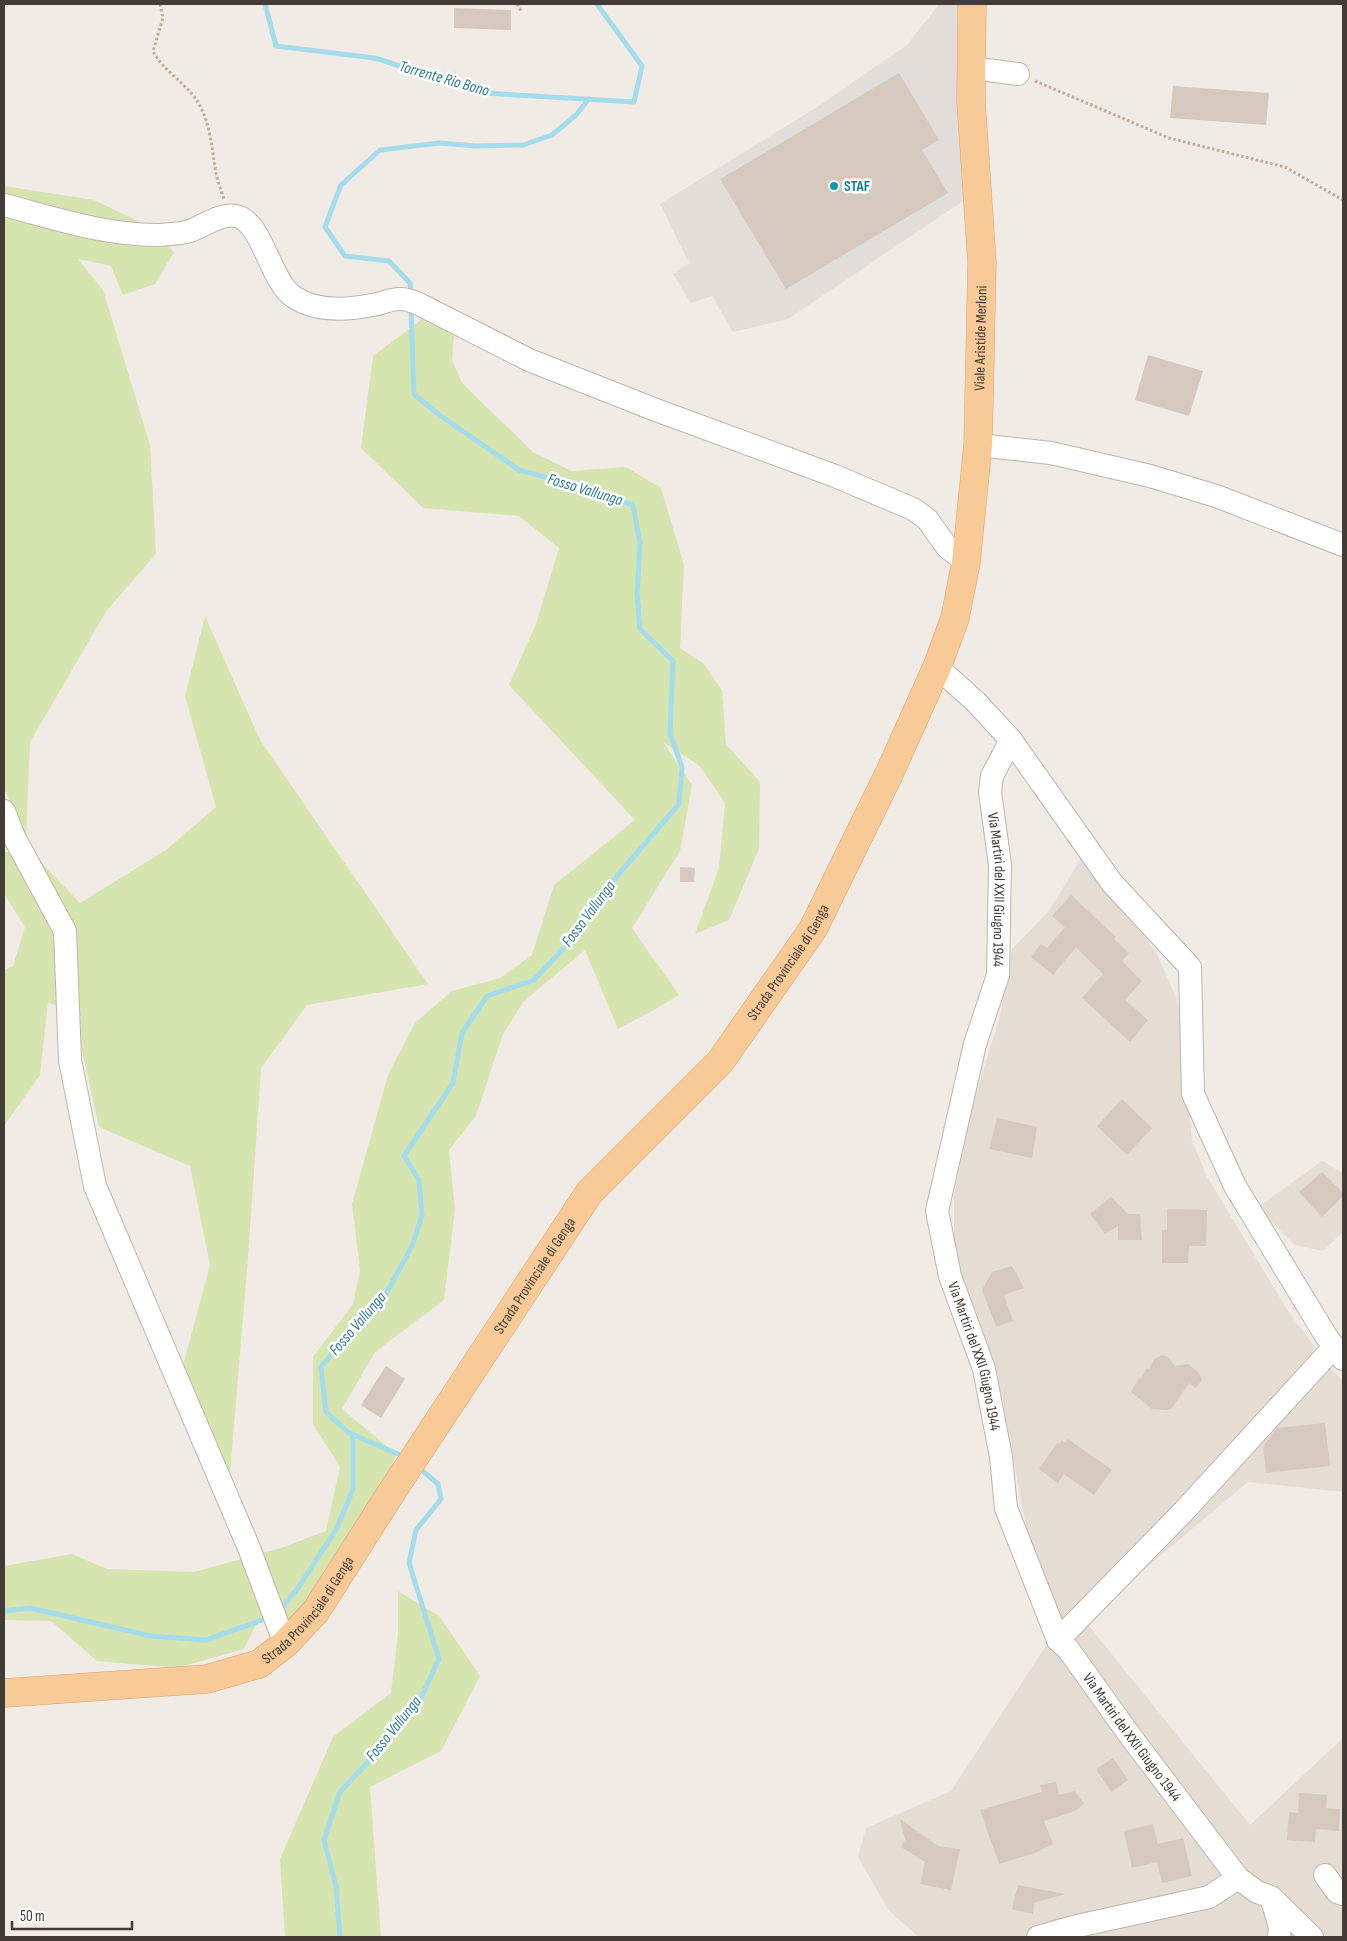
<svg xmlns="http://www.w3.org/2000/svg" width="1347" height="1941" viewBox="0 0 1347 1941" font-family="'Sofia Sans Condensed',sans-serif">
<rect width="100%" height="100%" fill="#f1ebe5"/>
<path fill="#e5dcd3" d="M1083 856 1156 952 1177 1000 1192 1140 1206 1175 1288 1311 1331 1369 1343 1381V1492L1248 1482 1084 1620 1250 1825 1343 1738V1937H919L889 1911 858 1857 866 1828 951 1791 1059 1626 1028 1537 1001 1392 954 1255V1197L968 1120 999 1019 1012 949 1048 912Z
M1322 1161 1343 1173V1232L1323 1251 1295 1245 1257 1208Z"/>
<path fill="#e3ddda" d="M939 4H958L963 201 788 319 733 332 712 296 691 303 673 274 689 263 660 204 814 109 907 45Z"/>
<path fill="#d6e4b0" d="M4 186 94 200 146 225 174 252 155 284 123 295 111 266 78 259 103 290 150 445 156 554 107 610 30 742 26 837 4 788Z
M426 316 454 336 452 360 462 383 533 452 571 471 626 467 661 488 684 565 680 648 703 663 722 690 726 744 760 782 759 849 729 920 695 934 719 868 725 803 700 766 663 742 692 785 680 851 632 928 679 995 652 1011 618 1029 585 950 523 1002 503 1034 476 1116 449 1150 455 1209 444 1300 375 1352 342 1409 396 1454 377 1508 308 1613 286 1623 259 1619 244 1649 177 1668 97 1661 51 1621 4 1620V1566L72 1554 107 1569 194 1572 281 1548 326 1531 340 1467 313 1424V1357L353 1304 360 1270 352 1204 388 1075 415 1023 452 991 500 978 532 955 554 885 635 820 509 685 536 624 559 548 519 516 423 508 361 448 373 356Z
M205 616 260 740 428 984 307 1005 261 1068 248 1258 229 1486 181 1373 210 1265 190 1166 99 1127 74 1014 48 1002 40 1075 4 1126V970L13 966 25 927 4 894V852L30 851 80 903 166 850 216 807 185 696Z
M398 1591 439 1616 480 1676 441 1751 370 1787 381 1937H285L280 1859 333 1737 391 1693 398 1634Z"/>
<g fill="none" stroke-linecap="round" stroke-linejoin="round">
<path stroke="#a4dcec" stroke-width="5" d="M265 4 276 46 375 58 484 93 634 102 642 66 597 4
M411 295 410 283 389 261 345 256 325 227 341 185 380 150 440 143 476 146 523 145 552 135 576 115 589 99
M405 1457 349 1433 326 1412 321 1367 352 1330 386 1294 412 1246 422 1215 419 1180 404 1156 453 1083 462 1033 487 996 534 980 575 936 617 876 679 804 682 767 670 734 673 661 640 629 637 594 640 543 633 505 567 483 519 470 438 414 414 394 411 306
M4 1611 30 1608 151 1636 206 1640 268 1618
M279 1611 298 1588 337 1528 353 1489V1434
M340 1937 336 1887 324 1840 340 1792 371 1759 420 1700 439 1659 409 1563 416 1530 441 1499 438 1484 418 1467"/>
</g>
<path fill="#d5c8be" d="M454 8 511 10V30L454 28Z
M899 73 939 140 922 150 948 193 786 289 720 179Z
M1173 86 1269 93 1266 125 1170 118Z
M1148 355 1203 371 1189 416 1135 400Z
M680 867 695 868 694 882H680Z
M1071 895 1116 937 1114 939 1129 953 1122 961 1142 981 1125 1000 1148 1020 1130 1042 1082 998 1103 974 1076 947 1053 975 1031 957 1041 944 1047 948 1065 927 1052 916Z
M1122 1099 1152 1128 1127 1155 1097 1126Z
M997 1118 1037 1127 1032 1158 989 1149Z
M1322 1172 1343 1193V1196L1322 1217 1299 1192Z
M1111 1197 1128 1214H1140L1142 1240H1118V1226L1105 1234 1090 1214Z
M1167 1209 1207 1210 1206 1246H1189L1188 1263H1162V1230H1167Z
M1012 1266 1024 1288 1004 1295 1013 1321 996 1327 982 1290 992 1272Z
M1162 1355 1168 1357 1175 1366 1188 1364 1199 1373 1202 1380 1196 1388 1189 1383 1172 1408 1167 1410 1152 1409 1131 1392 1139 1378 1141 1379 1147 1368 1149 1369 1154 1359Z
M386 1366 405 1379 381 1418 361 1405Z
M1325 1423 1330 1466 1266 1473 1263 1446 1277 1428Z
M1068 1439 1112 1470 1094 1495 1064 1474 1058 1483 1039 1469 1057 1443 1059 1444 1062 1440 1065 1443Z
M1113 1758 1128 1780 1111 1792 1096 1769Z
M1056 1782 1059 1795 1075 1791 1084 1804 1075 1811 1044 1821 1053 1844 1035 1853 999 1864 980 1810 1042 1792 1040 1785Z
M1299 1793 1327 1795 1326 1808 1340 1809 1339 1831 1316 1829 1315 1842 1287 1840 1289 1812 1298 1813Z
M900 1819 938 1846 960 1849 951 1890 920 1884 925 1862 901 1847 905 1840Z
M1153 1824 1158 1844 1183 1838 1192 1876 1162 1883 1157 1862 1132 1868 1124 1831Z
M1018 1885 1065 1894 1034 1903 1033 1914 1012 1909Z"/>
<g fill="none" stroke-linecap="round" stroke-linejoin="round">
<g stroke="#bfb4ab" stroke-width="24">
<g id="minor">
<path d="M972 68 1018 74"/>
<path d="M4 205C54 218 107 236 160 235 170 234 180 234 190 231 203 226 221 213 236 216 263 222 270 282 294 297 316 312 347 310 372 305 382 304 391 298 401 299 407 299 414 302 419 304L529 360 656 410 835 476 913 509 927 519 947 547 966 562"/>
<path d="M978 445 1051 453 1150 476 1216 496 1343 545"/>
<path d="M937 667 976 702 1011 740 1112 883 1190 967 1193 1094 1235 1186 1326 1336 1343 1359"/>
<path id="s1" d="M1011 740 992 776 990 792 1000 865 998 975 975 1044 937 1211 950 1276 984 1369 1001 1457 1006 1508 1058 1640 1068 1649 1131 1737 1238 1878 1257 1892 1271 1897 1312 1937"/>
<path d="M4 811 14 837 65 931 70 1060 95 1186 249 1548 285 1644"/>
<path d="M1058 1640 1184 1511 1334 1347"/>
<path d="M1325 1875 1337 1892 1343 1894"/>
<path d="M1272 1900 1280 1927 1279 1937"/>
<path d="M1038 1937 1073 1927 1209 1897 1238 1878"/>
</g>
</g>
<g stroke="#dca368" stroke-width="29">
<g id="major">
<path id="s2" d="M4 1693 207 1679 259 1664 285 1644 316 1611 393 1490 589 1193 720 1062 813 929 889 774 937 667 955 618 966 562 978 445 982 263 971 101 972 4"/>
</g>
</g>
<path stroke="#bdaa9a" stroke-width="3" stroke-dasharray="2.5 2.5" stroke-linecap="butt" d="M160 4 163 18 153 51C164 73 189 84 200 106 211 127 212 150 216 173 218 182 221 191 224 199
M517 4 521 11
M1035 81 1169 138 1285 167 1343 200"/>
<use href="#minor" stroke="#fff" stroke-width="22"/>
<use href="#major" stroke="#f8ca97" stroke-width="28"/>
</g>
<circle fill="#0f9aa8" stroke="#fff" stroke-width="2" cx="834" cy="186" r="5"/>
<g text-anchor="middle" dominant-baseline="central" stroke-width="5" stroke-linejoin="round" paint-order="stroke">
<g font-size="15" font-weight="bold" fill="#0d838f" stroke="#fff" text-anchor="start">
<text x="844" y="186">STAF</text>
</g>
<g font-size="15" fill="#433b35" stroke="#fff">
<text stroke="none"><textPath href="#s2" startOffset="1806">Viale Aristide Merloni</textPath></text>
<text stroke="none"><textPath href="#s1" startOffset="155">Via Martiri del XXII Giugno 1944</textPath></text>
<text stroke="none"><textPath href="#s2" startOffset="1141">Strada Provinciale di Genga</textPath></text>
<text stroke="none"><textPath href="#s2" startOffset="736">Strada Provinciale di Genga</textPath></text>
<text stroke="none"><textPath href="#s1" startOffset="635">Via Martiri del XXII Giugno 1944</textPath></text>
<text stroke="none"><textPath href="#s2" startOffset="331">Strada Provinciale di Genga</textPath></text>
<text stroke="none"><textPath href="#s1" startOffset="1055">Via Martiri del XXII Giugno 1944</textPath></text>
</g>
<g font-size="16" font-style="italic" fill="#307b92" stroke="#fff">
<text transform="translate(444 79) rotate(16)">Torrente Rio Bono</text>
<text transform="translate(585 490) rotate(17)">Fosso Vallunga</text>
<text transform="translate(589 914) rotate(-53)">Fosso Vallunga</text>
<text transform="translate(358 1324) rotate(-49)">Fosso Vallunga</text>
<text transform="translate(394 1729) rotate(-51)">Fosso Vallunga</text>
</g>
</g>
<rect width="1347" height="1941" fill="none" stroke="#433b35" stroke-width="10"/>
<path d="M12 1921v8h120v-8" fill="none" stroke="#433b35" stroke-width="2.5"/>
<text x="20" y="1921" font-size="15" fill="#433b35" stroke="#ffffff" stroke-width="4" paint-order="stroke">50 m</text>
</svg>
